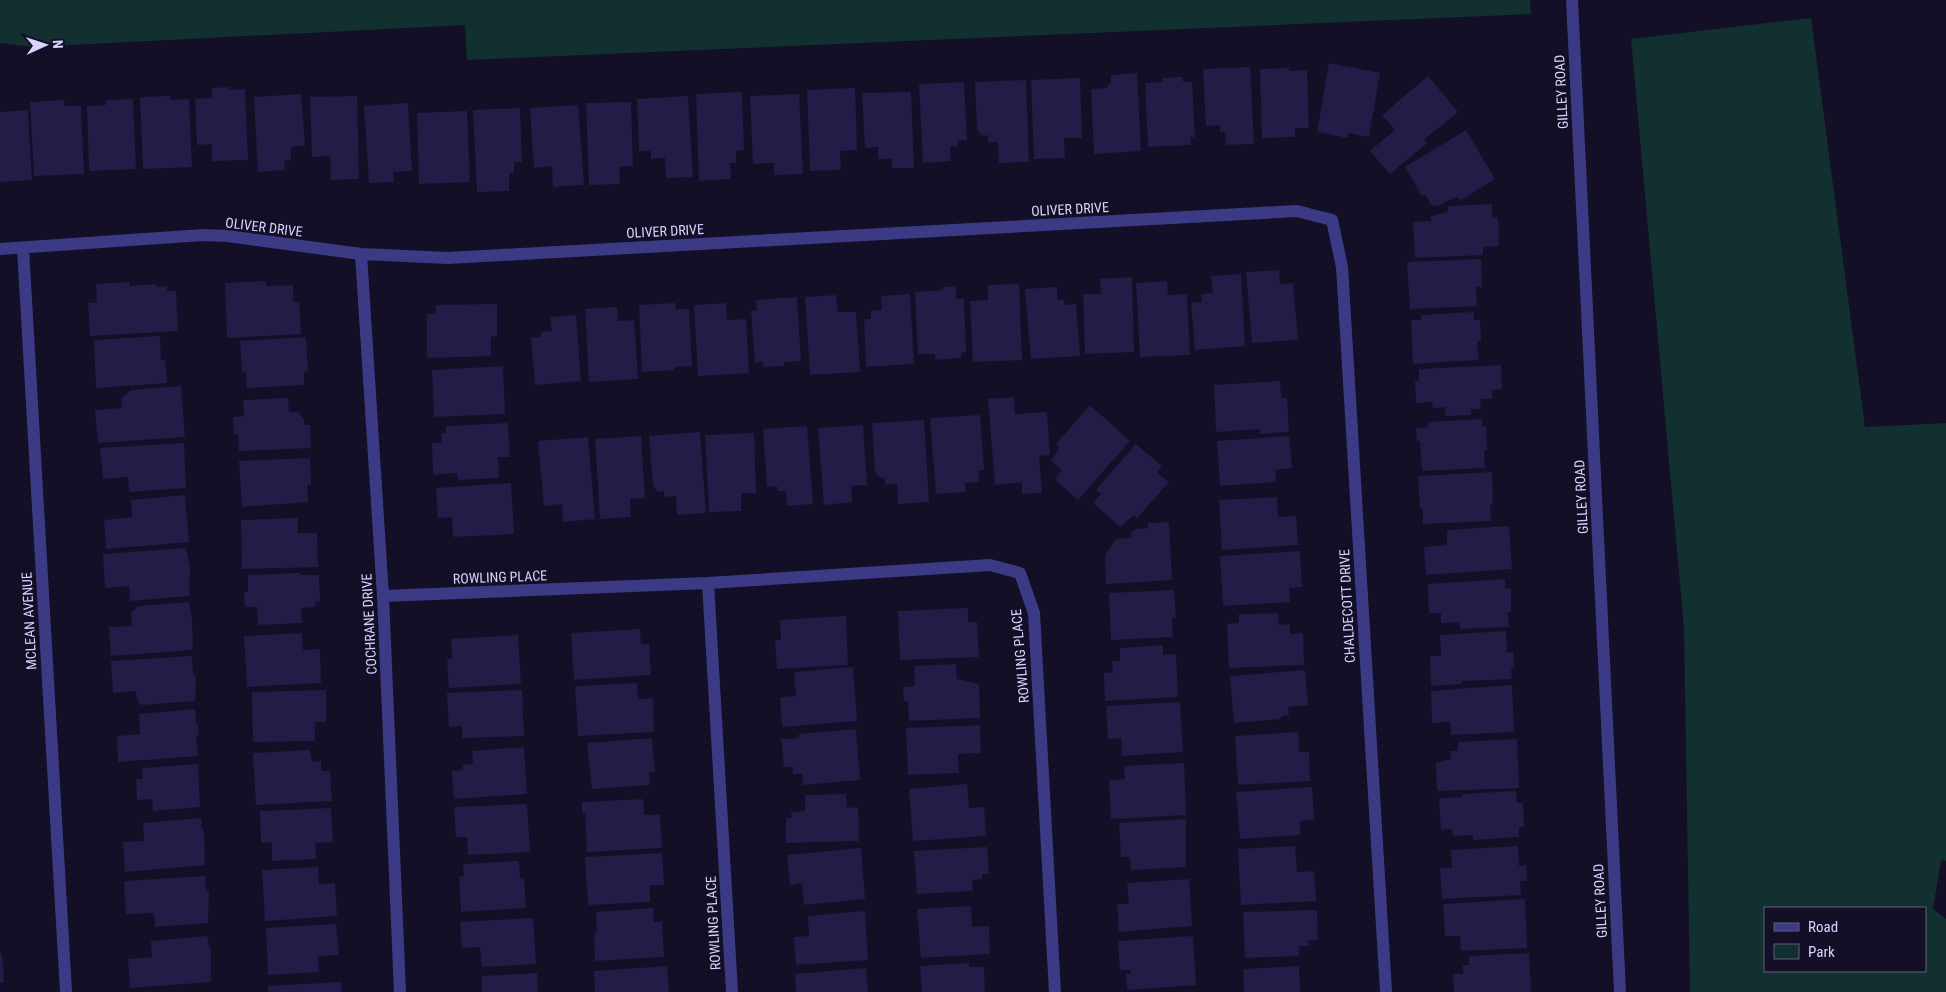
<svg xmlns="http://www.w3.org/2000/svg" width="1946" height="992" viewBox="0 0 1946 992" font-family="'Roboto Condensed',sans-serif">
<rect width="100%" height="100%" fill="#130f26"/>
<path fill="#12302f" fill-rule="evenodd" d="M0 0H1530L1531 14 467 60 465 25 32 47 0 43Z
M1811 18 1865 427 1946 423V861L1941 860 1933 909 1946 919V992H1690L1684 628 1631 39ZM1925 908V971H1765V908Z"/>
<path fill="#241b47" d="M1329 63 1380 73 1369 137 1348 133V138L1317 132Z
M1250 67 1254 144 1226 145 1225 132H1220V125L1206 126 1203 69Z
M1289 68V71L1307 70 1309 128H1295V137L1262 138 1260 69Z
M1137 73 1141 151 1094 154 1091 89 1108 88V84H1111V75Z
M1428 76 1458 112 1424 140 1427 143 1390 174 1370 151 1395 130 1382 115Z
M1183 77V82H1192L1195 137H1190L1191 145 1148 147 1145 83 1163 82 1162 78Z
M1080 78 1082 138H1064L1065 158 1034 159 1031 80Z
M1026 80 1029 162 999 163 998 142H988V135L983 136 977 130 975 82Z
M964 82 967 140H958V146L950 147 951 161 923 163 919 84Z
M229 87V90L245 89 248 160 212 161V144L197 145 195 99 212 98V88Z
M855 88 857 150 840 151 841 170 810 171 807 90Z
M742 92 744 150 736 151V163H730L731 179 699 181 696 94Z
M911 92 914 168H892V159H878V147L865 148 862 93Z
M301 94 305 146 291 147V160L284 161 285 170 258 172 254 97Z
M799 94 803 174 774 175V163L753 164 750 96Z
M170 96V100L189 99 192 167 143 169 140 97Z
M357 96 359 179 331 180 330 156 312 157 310 97Z
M688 96 693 177 666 178 665 158 651 159V151H639L637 99Z
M133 99 136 169 89 171 87 106 106 105V100Z
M64 100 65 106H81L84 174 34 176 30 102Z
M631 102 633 166 619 167 620 184 589 185 586 103Z
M408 103 412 171 393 172 394 182 369 183 364 106Z
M578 105 584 185 553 187 552 166 534 168 530 108Z
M520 108 522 162H514V173H509V191L477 192 473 110Z
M28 110 32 180 0 182V112Z
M467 111 470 182 419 184 417 113Z
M1466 130 1495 179 1461 200 1456 197 1439 206 1431 205 1425 194 1422 196 1405 167Z
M1492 204V218L1498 217 1499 246 1483 247V255L1415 258 1413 222 1431 221V216L1448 212V206Z
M1481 259 1482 287H1476L1477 306 1410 309 1407 262Z
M1279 270 1280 284 1293 283 1298 340 1252 343 1246 272Z
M1241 274 1245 346 1195 350 1191 303 1202 302 1201 294 1213 293 1211 276Z
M1132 277 1134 352 1085 354 1083 294H1101L1100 279Z
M266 281V286L293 285V302H299L301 334 227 338 225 283Z
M1167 281 1168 295 1187 294 1190 355 1140 357 1136 283Z
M129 282V286L156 284 157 287 167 286V291H176L178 331 90 336 88 303 97 302 96 284Z
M1019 284 1022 360 973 362 970 301 988 300V285Z
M956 286V299H964L966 352 961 353V358L935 360V354H918L915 292 943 290V287Z
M1057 287V300L1064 299 1065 305 1076 304 1080 356 1031 359 1025 289Z
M910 294 914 364 866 367 864 319H871V311L882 310 881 296Z
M836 295 838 312H856L860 372 810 375 805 297Z
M797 297 801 361 784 362V366L763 367V362L755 363 751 311 757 310 756 300Z
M675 303 676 309H689L692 366 674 367V370L642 372 639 305Z
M726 303 727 320 746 319 749 373 698 376 694 305Z
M497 304V336L491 337V356L427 358V314H436V305Z
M617 307 618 321 634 320 638 379 589 382 585 309Z
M1474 312V320H1480L1481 341H1477L1479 360 1413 364 1411 320H1421V315Z
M576 315 581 381 535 385 531 338 541 337V332L552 331 550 317Z
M160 336 161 360H165L167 383 96 388 94 340Z
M306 337 308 371 304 372V385L247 388 246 372 242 373 240 341Z
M1501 365 1502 389 1492 390V399H1480L1481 409H1471V415L1446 416 1445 407 1433 408 1432 402 1416 403 1415 381H1419V369Z
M503 366 505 414 434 417 432 370Z
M1280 381 1281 398H1287L1289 432 1260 434V429L1216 432 1214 385Z
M181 386 185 437 98 443 95 410 122 408 121 399 131 390Z
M1014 397 1015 414 1047 412 1050 455 1039 456 1042 493 1022 494V482L995 485 988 399Z
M288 398 289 412H298L304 419V425H310L311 448 239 451 238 434 234 435 233 417 244 416 243 400Z
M1090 405 1130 441 1078 500 1055 480 1061 470 1051 460 1060 447 1056 444Z
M980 415 984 470 978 471 979 482 965 483V492L936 494 930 418Z
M1482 419V426H1486L1487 450H1484L1485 468 1422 471 1420 441H1417L1416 428 1428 427V422Z
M924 420 929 502 898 504 897 484 885 485V478H881L875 472 872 423Z
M508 423 510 457H498L499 478 458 480 457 473 433 475 432 443H442L441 433H446V426Z
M863 425 867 485 851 486 852 502 824 505 818 428Z
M807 426 813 504 787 506 786 491H777V486L767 487 763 429Z
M700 432 706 513 677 515 676 496 664 497V491L658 492 653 486 649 436Z
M754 433 756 493H741V511L709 512 705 435Z
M641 436 645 498 630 499 631 517 600 519 595 439Z
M1289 436 1292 468 1275 470 1276 482 1220 486 1217 441Z
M588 437 595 519 563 522 562 504 544 506 538 441Z
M184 443 186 488 129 492 128 477 103 479 100 448Z
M1136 444 1162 466 1157 472 1169 482 1137 518 1134 515 1120 527 1093 503 1101 494 1096 490Z
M310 458 311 485H307L308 502 242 507 239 461Z
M1492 472 1493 505H1490L1491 521 1423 524V509H1420L1418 476Z
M511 483 514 534 453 537 452 517 438 518 436 488Z
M185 495 189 542 106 549 104 520 132 517 131 500Z
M1277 497 1278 517 1296 516 1298 545 1222 550 1219 500Z
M298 518V533H317L318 567 242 569 241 520Z
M1169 522 1172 580 1106 584 1105 555 1116 539 1131 538 1132 532 1136 529 1148 528V523Z
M1509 526 1512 569 1426 575 1424 547 1447 545V530Z
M186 548 190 569 189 596 130 601 129 586 105 588 103 554Z
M1300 551 1302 587 1289 588 1290 602 1223 606 1220 556Z
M300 573V575H319L320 601 315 602V607L301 608 302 623 258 625 257 607H245L244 592H248V575Z
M1505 579V589L1511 588V612H1508L1509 627 1460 629 1459 622 1441 623V613H1429L1428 584Z
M1174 590 1176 618H1172L1173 637 1111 640 1109 593Z
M189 602 192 619 193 650 111 656 109 627 132 626 131 613 138 606Z
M968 608V622H977L979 657 900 660 898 611Z
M1278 613 1279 625 1290 624V634L1303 633 1304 665 1229 668 1227 624 1239 623V614Z
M846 616 848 665 777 669 775 640H781L780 620Z
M640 629 641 644H649L651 675 574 680 571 633Z
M1506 631 1507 653 1513 652 1514 668H1511L1512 679 1462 681V684L1431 686 1430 656H1441L1440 635Z
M302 633 303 650 320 649 321 683 247 687 244 636Z
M518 635 521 684 449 688 447 659 452 658 451 639Z
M1163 645V655L1176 654 1178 697 1105 701 1104 673H1113L1112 661H1120V648Z
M192 656 193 674 196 676 195 701 141 705 137 700 136 691 113 693 111 661Z
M956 664 957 679 979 684 980 718 909 721 908 701H904L903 687 915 686 914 666Z
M853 667 857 721 782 727 780 697 796 696 794 672Z
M1305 670 1308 705 1288 707 1289 715 1281 716V719L1234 723 1230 676Z
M637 683 638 699 653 698 654 732 578 736 575 686Z
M1512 685 1514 732 1451 735 1450 722 1432 723 1431 691Z
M326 690V722H315V741L253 742 252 692Z
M522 690 524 736 462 738V726L449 727 447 693Z
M1180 702 1183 752 1122 756 1121 738 1108 739 1106 706Z
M195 709 196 723 198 726 199 735 196 737 198 756 118 762 117 736 140 734 139 714Z
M980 725 981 753 958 754 959 773 908 775 906 728Z
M856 729 860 780 803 785 802 774H793V767H784L781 739 799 738V734Z
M1298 732 1299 752H1309L1310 781 1238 785 1235 736Z
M652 738 655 772H649L650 785 592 789 587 743Z
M1517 739 1519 788 1437 791 1436 763 1451 759 1450 751H1458V742Z
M524 747 527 794 454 799 452 771 463 770V765L473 764 472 751Z
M310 750 312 762 321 761V771H330L332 801 256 805 253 753Z
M1184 763 1186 815 1111 819 1109 780 1125 779 1124 766Z
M198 764 200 807 153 811 152 799 137 800 136 779H143L142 768Z
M967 784 969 808 984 807 986 836 913 841 909 789Z
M1312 787 1314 820 1300 821V835L1240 839 1236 792Z
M1516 791 1517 803H1523L1524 827H1519V837L1473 840V835L1453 836 1452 829 1441 830 1439 798 1462 797V794Z
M846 794 847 808 858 807 859 841 786 843V818H792L791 812 805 811V795Z
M643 799 644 815H660L662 848 587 852 585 813H582V802Z
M527 804 530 852 468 855 467 837H456L454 807Z
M331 808 333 842 315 843 316 859 272 861V842L261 843 260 811Z
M201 818 202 830H204L205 865 125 872 123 842 144 841 143 823Z
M1186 819V867L1131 870 1130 857H1121L1119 823Z
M1295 846 1297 872 1314 871 1316 901 1241 905 1238 849Z
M1518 846 1519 866 1526 865 1527 881H1520L1521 895 1442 899 1440 868H1452L1451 850Z
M987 847 989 874H982V879L972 880 973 891 917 894 914 851Z
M861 848 865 899 804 905 802 883 790 885 787 855Z
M662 853 664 885H650V902L588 905 585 857Z
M519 861 520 878H524L526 908 461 912 459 877 464 876 463 864Z
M318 867 319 884 335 883 337 916 265 921 262 870Z
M205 876 206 891H209L208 923 155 927 154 913 126 914 124 881Z
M1189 879 1192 926 1119 932 1117 904H1129L1127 883Z
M1525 899 1527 948 1461 951 1460 936H1445L1443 904Z
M971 906 972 927 989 926 990 954 921 958 917 909Z
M653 908 654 922H662L664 957 595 961 594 933 597 932 596 912Z
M1317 910 1318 940H1308L1309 946H1299V956L1245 958 1243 912Z
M865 911 868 960 796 965 794 937 809 936 808 916Z
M533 918 536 964 482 967 480 947 462 948 460 922Z
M336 924 339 955 318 956 319 972 268 975 266 928Z
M207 936 209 947H211V982L130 988 128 959 152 957 151 941Z
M1193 936 1196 985 1127 990 1126 974H1131V970H1120L1118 941Z
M0 953H2L4 982 0 983Z
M1529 953 1531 992H1454L1453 974H1463V965H1469V956Z
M969 963V967H984L985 992H922L920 966Z
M667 966 669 992H595L594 971Z
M1299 966 1300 992H1244L1243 969Z
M866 968 868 992H796L795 974Z
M537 973 538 992H482V976Z
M341 982 342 992H268V986Z"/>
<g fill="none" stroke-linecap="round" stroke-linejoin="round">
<path stroke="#3d3a85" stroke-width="12" d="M1572 0 1620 992
M23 248 66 992
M0 249 203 235 227 236 361 254 448 258 1297 211 1332 220 1342 267 1386 992
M361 254 383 596 400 992
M708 583 732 992
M383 596 708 583 990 565 1020 573 1034 613 1055 992"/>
</g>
<g text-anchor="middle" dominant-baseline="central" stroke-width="5" stroke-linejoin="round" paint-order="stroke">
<g font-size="14" fill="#d9d4ff" stroke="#130f26">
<text transform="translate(1561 92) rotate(-93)">GILLEY ROAD</text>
<text transform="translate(1070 209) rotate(-3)">OLIVER DRIVE</text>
<text transform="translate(264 227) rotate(7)">OLIVER DRIVE</text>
<text transform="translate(665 231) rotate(-3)">OLIVER DRIVE</text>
<text transform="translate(1581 497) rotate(-93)">GILLEY ROAD</text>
<text transform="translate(500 577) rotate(-2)">ROWLING PLACE</text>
<text transform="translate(1347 606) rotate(-93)">CHALDECOTT DRIVE</text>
<text transform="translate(29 621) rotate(-93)">MCLEAN AVENUE</text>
<text transform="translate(369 624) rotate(-93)">COCHRANE DRIVE</text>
<text transform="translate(1020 656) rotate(-95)">ROWLING PLACE</text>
<text transform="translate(1600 901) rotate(-93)">GILLEY ROAD</text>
<text transform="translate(713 923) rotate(-93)">ROWLING PLACE</text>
</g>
</g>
<rect x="1764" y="907" width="162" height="65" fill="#130f26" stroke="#625e7d"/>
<rect x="1774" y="923" width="25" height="8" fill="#3d3a85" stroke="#625e7d"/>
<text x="1808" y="932" font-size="15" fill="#d9d4ff">Road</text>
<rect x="1774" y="944" width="25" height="15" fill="#12302f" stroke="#625e7d"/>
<text x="1808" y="957" font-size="15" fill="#d9d4ff">Park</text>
<g transform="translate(45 45) rotate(87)" stroke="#130f26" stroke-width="4" paint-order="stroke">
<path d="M0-4L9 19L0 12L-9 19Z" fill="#d9d4ff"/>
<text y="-8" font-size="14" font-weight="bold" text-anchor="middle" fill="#d9d4ff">N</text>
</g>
</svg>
